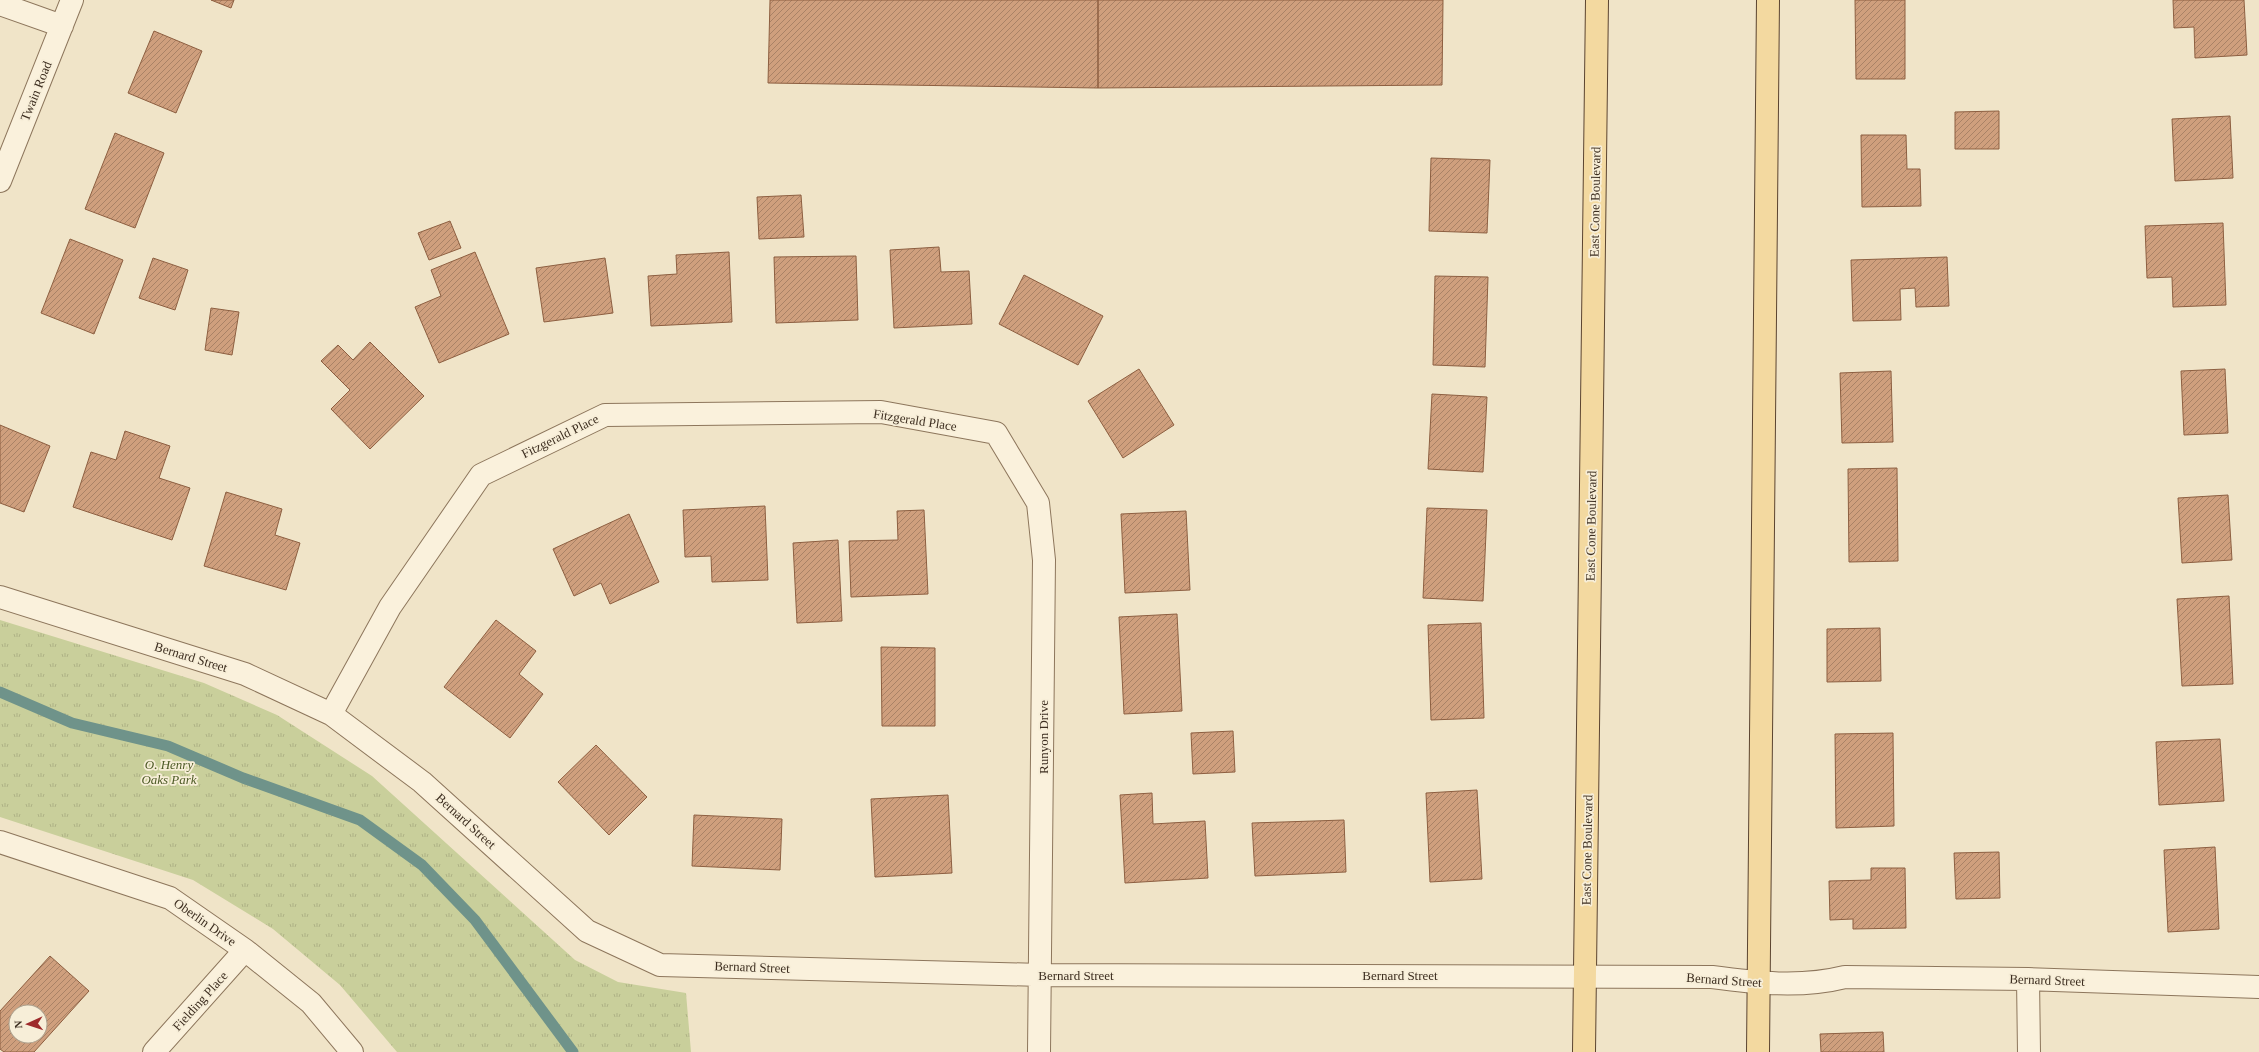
<svg xmlns="http://www.w3.org/2000/svg" width="2259" height="1052" viewBox="0 0 2259 1052" font-family="Georgia,serif">
<defs>
<pattern id="park-tufts" width="24" height="20" patternUnits="userSpaceOnUse"><rect width="24" height="20" fill="#c9cf9b"/><path d="M3 7l-1-3M5 7V3M7 7l1-3M15 17l-1-3M17 17v-4M19 17l1-3" fill="none" stroke="#aeb285"/></pattern>
<pattern id="building-hatch" width="6" height="6" patternUnits="userSpaceOnUse"><rect width="6" height="6" fill="#cf9f7d"/><path d="M-1 1l2-2M0 6l6-6M5 7l2-2" fill="none" stroke="#a98266"/></pattern>
</defs>
<rect width="100%" height="100%" fill="#f0e4c8"/>
<path fill="url(#park-tufts)" d="M0 620 204 683 277 715 372 776 575 960 618 982 686 993 691 1052H397L340 985 273 929 193 880 0 817Z"/>
<g fill="none" stroke-linecap="round" stroke-linejoin="round">
<path stroke="#6f938a" stroke-width="11" d="M0 692 72 723 168 746 243 778 360 820 422 865 475 920 573 1052"/>
</g>
<path fill="url(#building-hatch)" stroke="#8d5f41" fill-rule="evenodd" d="M211 0H234L231 8Z
M770 0H1098V88L768 83Z
M1098 0H1443L1442 85 1098 88Z
M1855 0H1905V79H1856Z
M2173 0H2244L2247 55 2195 58 2194 27 2174 28Z
M154 31 202 51 176 113 128 93Z
M1999 111V149H1955V112Z
M2230 116 2233 178 2175 181 2172 119Z
M115 133 164 153 135 228 85 209Z
M1861 135H1906L1907 169H1920L1921 206 1862 207Z
M1431 158 1490 160 1487 233 1429 231Z
M801 195 804 237 759 239 757 197Z
M450 221 461 248 429 260 418 233Z
M2223 223 2226 305 2173 307 2172 277 2147 278 2145 226Z
M70 239 123 260 94 334 41 313Z
M939 247 941 272 969 271 972 324 894 328 890 250Z
M475 252 509 334 439 363 415 307 441 296 431 270Z
M729 252 732 322 651 326 648 276 677 274 676 255Z
M856 256 858 320 776 323 774 257Z
M1947 257 1949 306 1916 307 1915 288 1900 289 1901 320 1853 321 1851 260Z
M153 258 188 270 175 310 139 298Z
M605 258 613 313 544 322 536 268Z
M1024 275 1103 316 1078 365 999 324Z
M1435 276 1488 277 1485 367 1433 365Z
M211 308 239 312 232 355 205 350Z
M370 342 424 396 370 449 331 409 350 390 321 361 338 345 353 360Z
M1139 369 1174 425 1123 458 1088 401Z
M2225 369 2228 433 2184 435 2181 371Z
M1891 371 1893 442 1842 443 1840 373Z
M1432 394 1487 397 1483 472 1428 469Z
M0 425 50 446 24 512 0 503Z
M125 431 170 446 159 478 190 488 172 540 73 507 91 452 116 460Z
M1897 468 1898 561 1849 562 1848 469Z
M226 492 282 509 275 535 300 543 286 590 204 566Z
M2228 495 2232 560 2182 563 2178 498Z
M765 506 768 580 712 582 711 556 685 557 683 510Z
M1427 508 1487 510 1483 601 1423 598Z
M924 510 928 594 851 597 849 541 898 540 897 511Z
M1186 511 1190 590 1125 593 1121 514Z
M629 514 659 582 610 604 601 583 574 596 553 549Z
M838 540 842 621 797 623 793 543Z
M2229 596 2233 684 2182 686 2177 599Z
M1177 614 1182 711 1124 714 1119 617Z
M496 620 536 651 519 674 543 694 510 738 444 687Z
M1481 623 1484 718 1431 720 1428 625Z
M1880 628 1881 681 1827 682V629Z
M881 647 935 648V726H882Z
M1233 731 1235 772 1193 774 1191 733Z
M1893 733 1894 826 1836 828 1835 734Z
M2220 739 2224 801 2159 805 2156 742Z
M596 745 647 797 609 835 558 782Z
M1477 790 1482 879 1430 882 1426 793Z
M1152 793 1153 824 1205 821 1208 878 1125 883 1120 795Z
M948 795 952 873 875 877 871 799Z
M694 815 782 819 780 870 692 866Z
M1344 820 1346 872 1255 876 1252 823Z
M2215 847 2219 929 2168 932 2164 850Z
M1999 852 2000 898 1956 899 1954 853Z
M1871 868H1905L1906 928 1853 929V919L1830 920 1829 881 1871 880Z
M50 956 89 991 34 1052H4L0 1049V1011ZM16 1012H40V1036H16Z
M1883 1032 1884 1052H1821L1820 1034Z"/>
<g fill="none" stroke-linecap="round" stroke-linejoin="round">
<g stroke="#8d765c" stroke-width="24">
<path id="minor" d="M0 4 62 26
M0 181 72 0
M0 597 245 674 331 714 422 782 587 931 660 965 1041 975 1712 977C1756 983 1801 988 1845 977L2028 979 2259 987
M331 714 390 607 481 475 605 415 881 412 996 433 1038 503 1044 560 1039 1052
M0 842 170 898 245 950 311 1003 352 1052
M2028 979 2029 1052
M154 1052 245 950"/>
</g>
<g stroke="#5b4430" stroke-width="24">
<path id="major" d="M1584 1052 1597 0
M1758 1052 1768 0"/>
</g>
<use href="#minor" stroke="#faf1dc" stroke-width="22"/>
<use href="#major" stroke="#f3d9a0" stroke-width="22"/>
</g>
<g text-anchor="middle" dominant-baseline="central" stroke-width="3.5" stroke-linejoin="round" paint-order="stroke">
<g font-size="13" fill="#3d2e20" stroke="#f7eed8">
<text transform="translate(36 91) rotate(-68)">Twain Road</text>
<text transform="translate(1595 202) rotate(-89)">East Cone Boulevard</text>
<text transform="translate(915 420) rotate(9)">Fitzgerald Place</text>
<text transform="translate(560 436) rotate(-26)">Fitzgerald Place</text>
<text transform="translate(1591 526) rotate(-89)">East Cone Boulevard</text>
<text transform="translate(191 657) rotate(17)">Bernard Street</text>
<text transform="translate(1043 737) rotate(-90)">Runyon Drive</text>
<text transform="translate(466 821) rotate(42)">Bernard Street</text>
<text transform="translate(1587 850) rotate(-89)">East Cone Boulevard</text>
<text transform="translate(205 922) rotate(35)">Oberlin Drive</text>
<text transform="translate(752 967) rotate(2)">Bernard Street</text>
<text x="1076" y="975">Bernard Street</text>
<text x="1400" y="975">Bernard Street</text>
<text transform="translate(1724 980) rotate(4)">Bernard Street</text>
<text transform="translate(2047 980) rotate(2)">Bernard Street</text>
<text transform="translate(200 1001) rotate(-48)">Fielding Place</text>
</g>
<g font-size="13" font-style="italic" fill="#4d5a26" stroke="#f7eed8">
<text x="169" y="764">O. Henry<tspan x="169" dy="15">Oaks Park</tspan></text>
</g>
</g>
<g transform="translate(28 1024) rotate(267)"><circle r="19" fill="#f7eed8" stroke="#ada18e"/>
<path d="M0-3L7 15L0 10L-7 15Z" fill="#9e2a2b"/>
<text y="-6" font-size="11" font-weight="bold" text-anchor="middle" fill="#3d2e20">N</text>
</g>
</svg>
